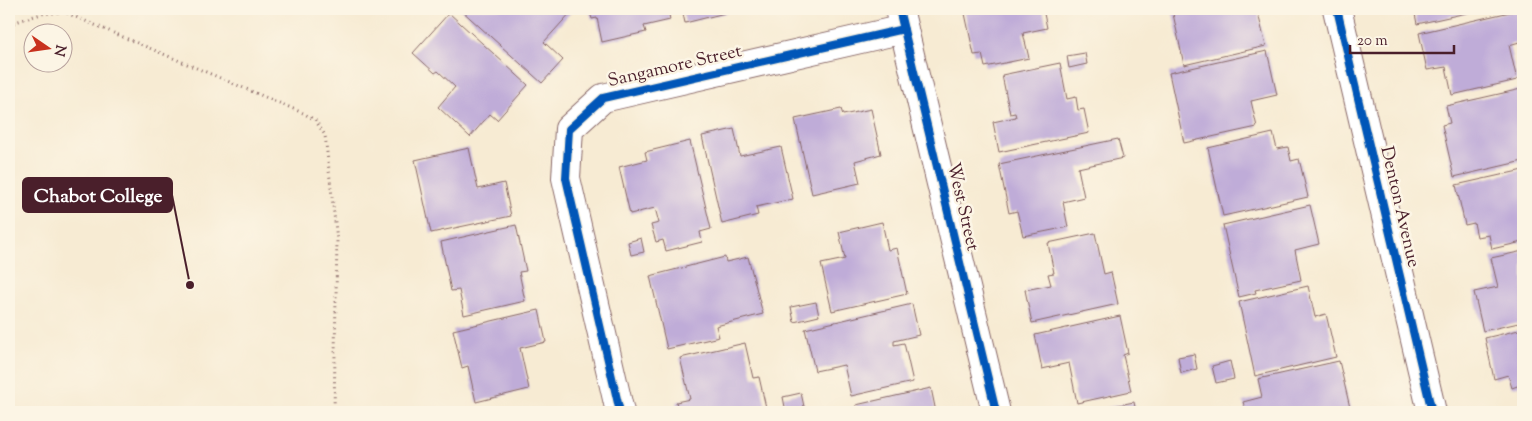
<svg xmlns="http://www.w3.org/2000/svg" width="1532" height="421" viewBox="0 0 1532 421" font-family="'Sorts Mill Goudy',serif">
<rect width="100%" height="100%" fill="#fcf5e5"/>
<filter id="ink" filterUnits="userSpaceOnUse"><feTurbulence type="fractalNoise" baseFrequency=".02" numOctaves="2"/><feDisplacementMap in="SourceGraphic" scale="10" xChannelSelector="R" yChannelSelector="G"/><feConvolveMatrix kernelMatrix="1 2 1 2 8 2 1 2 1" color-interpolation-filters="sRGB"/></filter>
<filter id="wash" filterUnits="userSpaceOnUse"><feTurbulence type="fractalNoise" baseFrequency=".0096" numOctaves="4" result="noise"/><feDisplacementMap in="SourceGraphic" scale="20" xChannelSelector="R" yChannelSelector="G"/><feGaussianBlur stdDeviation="1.12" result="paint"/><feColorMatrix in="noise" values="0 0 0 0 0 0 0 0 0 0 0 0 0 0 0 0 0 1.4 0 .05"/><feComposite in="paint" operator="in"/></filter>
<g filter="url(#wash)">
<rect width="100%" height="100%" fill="#f7ebd3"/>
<g id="blocks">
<path fill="#bfacd8" d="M460 9H570L572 11 544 42 563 60 542 83Z
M589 9H668L670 20 644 26 646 32 602 42 597 18 592 19Z
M682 9H729V12L685 23Z
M964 9H1043L1047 28 1023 33 1029 58 985 67 982 54 974 55Z
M1172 9H1257L1266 46 1184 65Z
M1414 9H1480V10L1417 24Z
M1523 9V41L1509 45 1517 80 1452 95 1446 67 1427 70 1419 33Z
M449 13 528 85 497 120 490 114 470 137 438 107 455 87 438 71 435 73 413 53Z
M1267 51 1277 95 1251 101 1257 127 1184 143 1169 73Z
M1085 53 1087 64 1069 68 1067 56Z
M1060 63 1067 99 1076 97 1078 110 1084 109 1089 133 999 152 993 122 1016 117 1015 113 1010 114 1002 75Z
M1521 89 1523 99V161L1454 177 1442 125 1450 123 1446 106Z
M841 109 843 115 871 109 881 154 855 161 860 183 812 194 795 119Z
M734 129 740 156 781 147 793 199 756 207 758 215 722 224 702 136Z
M1273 133 1277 149 1288 147 1291 161 1299 159 1308 197 1223 216 1208 148Z
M1118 139 1123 158 1078 168 1084 197 1063 202 1068 227 1023 236 1017 211 1009 213 999 164Z
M690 141 711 229 700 232 702 242 666 251 663 240 656 242 651 225 659 223 655 208 630 214 619 167 647 160 645 152Z
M469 148 478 189 504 183 511 216 431 233 415 160Z
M1523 170V240L1522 242 1492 249 1489 235 1477 237 1474 223 1465 225 1456 185Z
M1310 205 1319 244 1295 250 1301 280 1255 290 1256 293 1239 297 1223 225Z
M882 222 888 250 897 248 907 294 832 311 821 264 845 259 839 232Z
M516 225 526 271 519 272 525 301 464 315 459 290 451 291 441 242Z
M1095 233 1104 274 1111 272 1118 304 1032 323 1025 290 1051 285 1048 274 1054 273 1048 243Z
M641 238 644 252 631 255 628 242Z
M1523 251V322L1483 331 1474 292 1498 287 1491 258Z
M725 257 726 262 748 257 763 314 716 326 719 337 667 349 650 276Z
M1308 286 1315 317 1326 314 1336 357 1255 376 1239 302Z
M816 302 819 316 794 322 791 307Z
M912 304 919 335 894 341V345L904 343 913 382 851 396 844 365 815 371 805 329Z
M539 310 546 342 520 348 529 389 476 402 468 366 462 368 453 330Z
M1120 316 1128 353 1123 355 1131 391 1077 403 1069 363 1042 369 1035 335Z
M1523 329V395H1522L1520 385 1512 388 1508 375 1494 379 1485 338Z
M745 343 753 378 759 377 767 412H679L676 402 690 399 680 358Z
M1194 354 1197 369 1181 373 1178 357Z
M1230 361 1234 379 1216 383 1212 366Z
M1339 361 1351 412H1246L1243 402 1262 397 1258 379Z
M931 388 936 412H857L856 405Z
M801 393 805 411 786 412 783 397Z
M1134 402 1136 412H1089V411Z"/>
</g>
</g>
<g filter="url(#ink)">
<use href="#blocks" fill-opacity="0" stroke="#876666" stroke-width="1"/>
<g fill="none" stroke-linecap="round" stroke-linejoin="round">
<g stroke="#876666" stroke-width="30">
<path id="minor" d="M899 9 996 412
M1337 9 1432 412
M620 412 566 178 569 129 603 98 904 29"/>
</g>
<path stroke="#876666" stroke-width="3" stroke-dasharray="1 4" stroke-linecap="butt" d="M9 24 41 14 64 12 303 113 315 120 325 135 337 240 334 412"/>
<use href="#minor" stroke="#fff" stroke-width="28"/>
<g stroke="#fcf5e5" stroke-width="11">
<path id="cycleway" d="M899 9 996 412
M1337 9 1432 412
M620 412 566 178 569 129 603 98 904 29"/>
</g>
<use href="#cycleway" stroke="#0057b8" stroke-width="8"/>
</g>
</g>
<g text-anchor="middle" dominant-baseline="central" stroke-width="5" stroke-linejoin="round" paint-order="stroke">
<g font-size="18" fill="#4a1f2b" stroke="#fcf5e5">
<text transform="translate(675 67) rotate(-13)">Sangamore Street</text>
<text transform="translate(962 207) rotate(77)">West Street</text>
<text transform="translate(1399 207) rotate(77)">Denton Avenue</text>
</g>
</g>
<path fill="none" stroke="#4a1f2b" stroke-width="2" d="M190 285L172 195"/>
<circle fill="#4a1f2b" stroke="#fcf5e5" stroke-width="2" cx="190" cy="285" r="5"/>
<rect fill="#4a1f2b" stroke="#4a1f2b" stroke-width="2" x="23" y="178" width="149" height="34" rx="5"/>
<g font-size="19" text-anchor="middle" font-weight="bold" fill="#fff">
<text x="98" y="202">Chabot College</text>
</g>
<rect width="1532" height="421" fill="none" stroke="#fcf5e5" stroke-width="30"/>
<g transform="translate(48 48) rotate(103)"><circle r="24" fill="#fcf5e5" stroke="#b59f9b"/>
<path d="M0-4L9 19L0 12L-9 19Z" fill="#c8321e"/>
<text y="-8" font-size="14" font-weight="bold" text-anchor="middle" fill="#4a1f2b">N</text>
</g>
<path d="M1350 45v8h104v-8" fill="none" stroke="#4a1f2b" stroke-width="2.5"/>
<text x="1357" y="45" font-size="15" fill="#4a1f2b" stroke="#fcf5e5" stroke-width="4" paint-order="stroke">20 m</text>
</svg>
